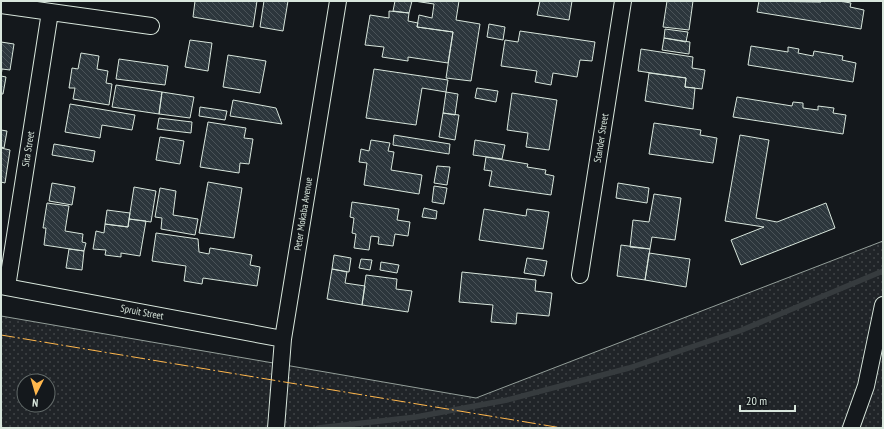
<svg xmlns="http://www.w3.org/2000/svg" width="884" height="429" viewBox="0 0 884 429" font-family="'PT Sans Narrow',sans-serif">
<defs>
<pattern id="grass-dots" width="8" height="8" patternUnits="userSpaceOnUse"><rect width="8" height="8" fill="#202428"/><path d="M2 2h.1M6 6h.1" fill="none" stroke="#404447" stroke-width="1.8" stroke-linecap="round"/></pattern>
<pattern id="building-back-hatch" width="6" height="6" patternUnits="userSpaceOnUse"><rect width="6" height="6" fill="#2c363c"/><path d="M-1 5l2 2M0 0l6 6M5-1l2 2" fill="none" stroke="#4a5358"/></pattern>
</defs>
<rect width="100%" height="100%" fill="#14181c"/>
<path fill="url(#grass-dots)" stroke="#939e99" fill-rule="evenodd" d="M883 241V428H1V316L476 398ZM24 381H48V405H24Z"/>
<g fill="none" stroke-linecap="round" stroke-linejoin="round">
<path stroke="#363b3e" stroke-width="5.5" d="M318 428 416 417 507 400 629 368 742 330 883 271"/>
</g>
<path fill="url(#building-back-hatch)" stroke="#d8e6dc" d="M195 1H257L253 27 193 17Z
M264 1H288L283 31 260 27Z
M395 1H412L409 13 393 11Z
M414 1H459L456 20 480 24 471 81 446 78 453 32 417 27 419 15 432 18 434 4Z
M540 1H572L569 20 537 15Z
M667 1H693L689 30 663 27Z
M759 1 821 2V1H839L851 3 850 7 864 10 861 29 757 12Z
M389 11 409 13 408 21 418 23 417 27 453 32 448 63 408 57V61L382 57 384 47 365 45 370 15 389 18Z
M489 24 505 27 503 40 487 37Z
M665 29 688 32 686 42 664 38Z
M520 31 595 42 592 61 580 60 577 77 553 73 551 85 535 82 537 71 501 66 505 40 518 42Z
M664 38 690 42 689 54 662 50Z
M190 40 212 43 208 71 185 67Z
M1 42 14 44 10 70 2 69 1 76 6 77 3 94H1Z
M751 46 788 52V47L799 49 798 53 813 56 814 51 843 56 842 60 856 63 853 82 748 65Z
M641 49 693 57 692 68 705 70 702 89 685 87 686 78 638 71Z
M81 53 99 56 97 69 108 71 106 83 112 84 109 105 73 99 75 88H69L72 68 78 69Z
M228 55 266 61 260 93 223 87Z
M119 59 168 66 165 85 116 79Z
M374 69 448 80 446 92 422 88 416 125 366 118Z
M649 73 686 78 685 87 695 88 693 109 645 101Z
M116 85 162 92 159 114 112 107Z
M477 88 498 91 496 102 475 98Z
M162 92 194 97 190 118 159 114Z
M446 92 458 94 455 115 443 113Z
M512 93 557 100 549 150 526 147 528 133 507 130Z
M737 97 792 106 793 102 803 103V108L818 110V106L834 108 833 113 846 115 843 134 733 117Z
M233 100 276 108 282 124 230 116Z
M70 104 135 115 132 130 102 125 100 138 65 132Z
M200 107 227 111 225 120 199 116Z
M443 113 459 115 455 140 439 137Z
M159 118 192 122 191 133 157 129Z
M208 122 246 128 244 138 253 139 249 164 240 163 239 173 200 167Z
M654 123 701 130 700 135 717 138 713 163 649 154Z
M1 130 7 131 4 148 1 147Z
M394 135 450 144 449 154 393 145Z
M740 135 769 140 756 218 777 222 826 203 835 228 741 265 731 240 764 227 725 221Z
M160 137 184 141 180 164 156 160Z
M371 140 390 143 388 151 394 152 391 170 422 175 419 194 364 185 367 163 359 162 361 149 369 151Z
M475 140 505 145 502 159 473 155Z
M54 144 95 151 93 162 52 155Z
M1 148 10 150 5 183 1 182Z
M486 157 528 164 527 167 546 170 545 174 554 176 551 195 489 186 492 171 484 170Z
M437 166 450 167 447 185 434 183Z
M208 182 242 188 234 238 199 233Z
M52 183 75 187 72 205 49 201Z
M618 183 649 188 647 203 616 198Z
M434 186 447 188 444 204 432 202Z
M134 187 156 191 151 222 129 219Z
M160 188 176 191 173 215 198 219 195 235 161 229 162 218 155 217Z
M654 194 681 198 675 240 652 237 650 249 630 247 633 220 649 222Z
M352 202 399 209 397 220 410 222 408 236 395 234 393 246 378 244 379 237 371 236 369 250 354 248 356 234 352 233 354 218 350 217Z
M47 203 69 206 65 231 83 234 82 242 86 243 84 251 44 245 46 228H43Z
M424 208 437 211 436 219 422 217Z
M484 209 526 216 527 209 549 212 543 249 479 240Z
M107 210 130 213 128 227 105 224Z
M129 219 146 221 140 256 121 253V257L105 255 106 250 93 249 96 231 104 233 105 224 128 227Z
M156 233 198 239 199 252 209 254 210 248 252 255 250 265 260 267 257 286 203 278 202 284 184 281 186 266 152 261Z
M621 245 650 249 645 280 617 276Z
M69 249 84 251 82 270 66 268Z
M649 253 690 259 686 287 645 280Z
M334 255 351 258 349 272 332 269Z
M527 258 547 261 544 276 524 273Z
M361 259 372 260 370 270 359 268Z
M381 262 399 265 397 273 380 270Z
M332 269 347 272 345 283 365 286 362 305 327 299Z
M462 272 536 280 535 291 552 293 549 316 517 313 516 324 491 322 493 305 459 302Z
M366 275 397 279 396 289 412 291 408 312 362 305Z"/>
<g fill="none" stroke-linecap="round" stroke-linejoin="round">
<g stroke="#d8e6dc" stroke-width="18">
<path id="street" d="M1 5 151 26
M580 275 623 1
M1 286 283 339
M7 287 50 12
M276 428 283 339 338 1
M851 428 866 386 883 305"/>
</g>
<use href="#street" stroke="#14181c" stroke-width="16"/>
<path stroke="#ffb74d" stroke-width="1" stroke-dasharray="14 3 2 3" stroke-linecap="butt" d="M1 335 562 428"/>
</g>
<g text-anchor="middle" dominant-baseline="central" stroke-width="3" stroke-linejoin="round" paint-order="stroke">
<g font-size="10" fill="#d8e6dc" stroke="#14181c">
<text transform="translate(601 138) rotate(-81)">Stander Street</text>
<text transform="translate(28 149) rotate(-81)">Sita Street</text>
<text transform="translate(303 214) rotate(-81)">Peter Mokaba Avenue</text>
<text transform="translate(142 312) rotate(11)">Spruit Street</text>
</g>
</g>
<rect width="884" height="429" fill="none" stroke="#d8e6dc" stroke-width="4"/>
<g transform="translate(36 393) rotate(185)"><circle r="19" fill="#14181c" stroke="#626a69"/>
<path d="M0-3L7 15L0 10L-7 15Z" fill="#ffb74d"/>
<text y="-6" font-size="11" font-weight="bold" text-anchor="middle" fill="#d8e6dc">N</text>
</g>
<path d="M740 405v6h55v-6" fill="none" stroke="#d8e6dc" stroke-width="2"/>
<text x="746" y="405" font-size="12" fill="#d8e6dc" stroke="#14181c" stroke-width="3" paint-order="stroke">20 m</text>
</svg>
